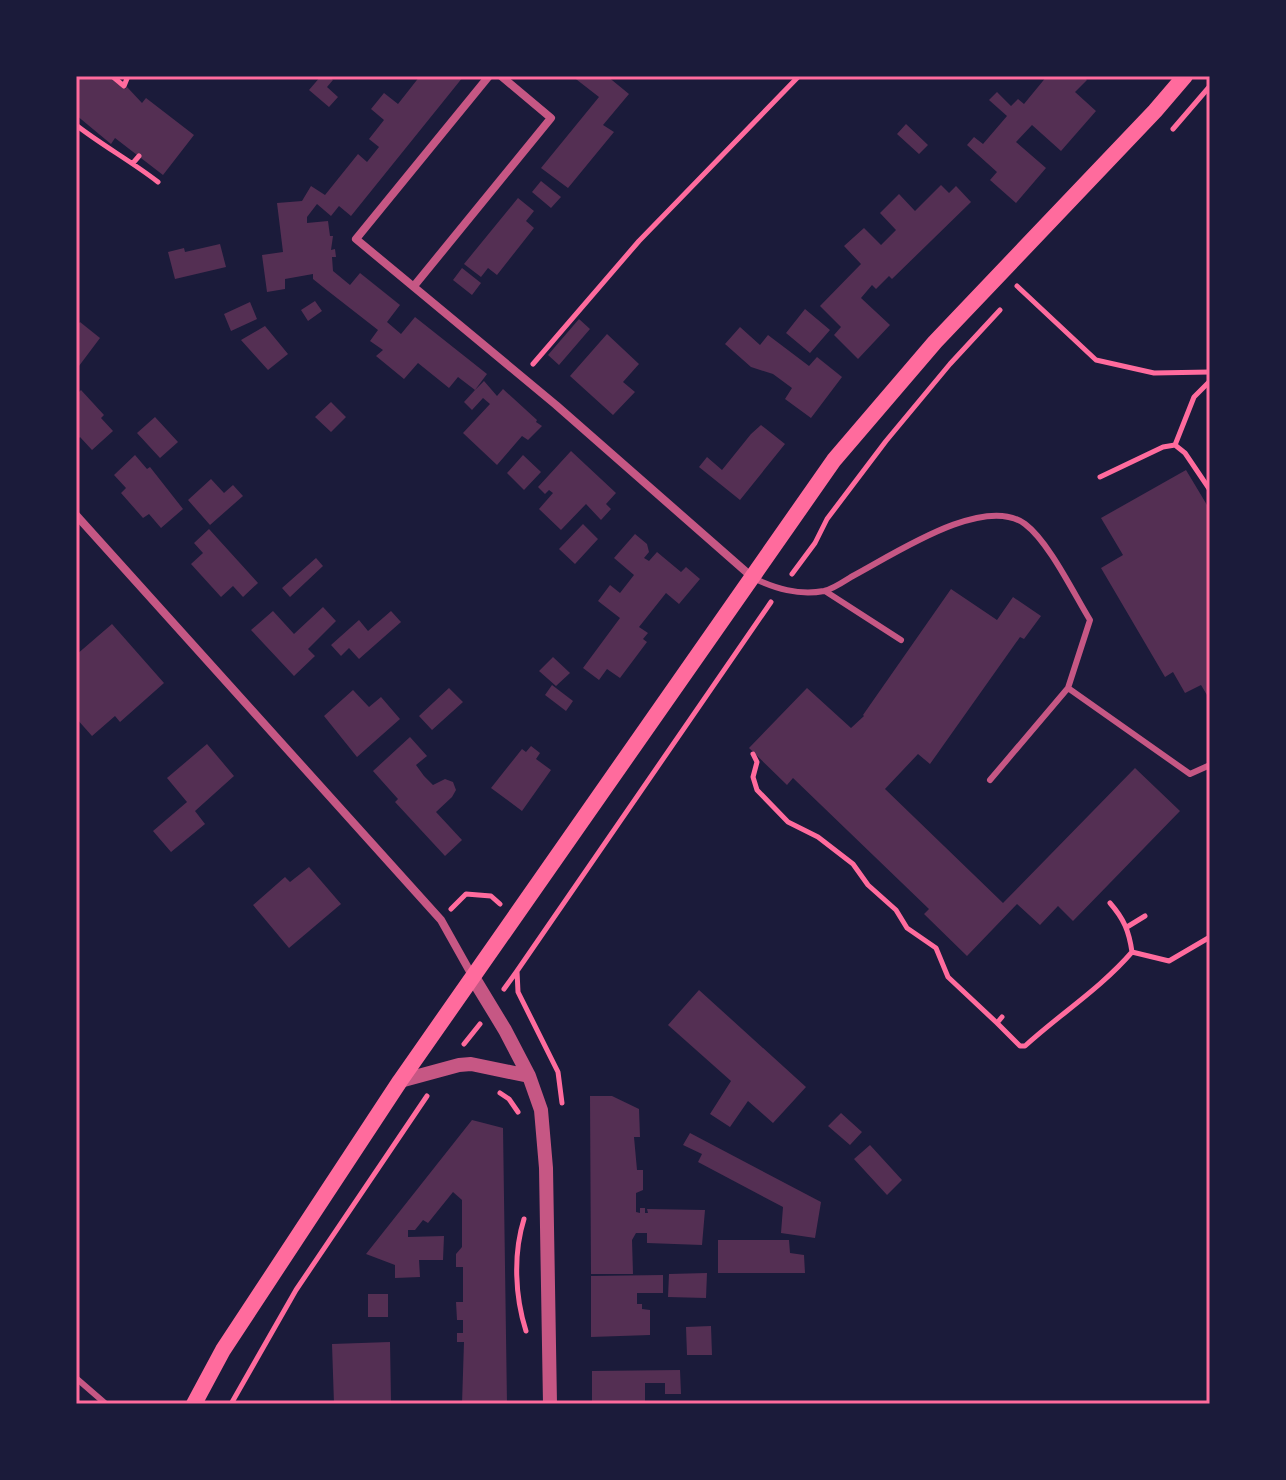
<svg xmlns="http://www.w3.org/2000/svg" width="1286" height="1480" viewBox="0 0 1286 1480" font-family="'Alegreya Sans',sans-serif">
<rect width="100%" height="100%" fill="#1b1b3a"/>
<path fill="#542f53" d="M76 76H108L125 89 127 87 142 103 146 98 194 135 163 175 115 138 111 144 76 115Z
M321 76H328L333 80 327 87 338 97 329 107 309 90Z
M420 76 463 77 351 216 339 206 331 216 317 204 307 217V223L328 221 330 236H333L331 250 335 249 336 257H332L333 271 350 285 360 273 400 305 387 322 401 334 415 317 487 374 475 390 484 381 497 396 503 389 537 420 536 422 542 426 528 440 522 436 497 465 463 433 490 404 483 398 472 410 464 402 475 390 458 377 449 388 418 363 404 379 376 356 383 350 370 341 378 330 328 291 313 279V274L285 279V289L267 292 262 255 283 252 277 203 302 201 311 186 325 195 358 154 367 162 379 147 369 139 384 120 371 109 384 93 398 104Z
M572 76H607L629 94 603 125 614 132 568 188 541 168 599 97Z
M1047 76H1083L1087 80 1075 92 1096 111 1061 151 1032 125 1016 142 1046 168 1016 203 990 180 997 172 967 145 974 137 983 144 1007 116 989 100 997 92 1011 106 1018 99 1024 104Z
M906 124 928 145 919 154 897 134Z
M541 181 561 197 551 208 532 192Z
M941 185 949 193 956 186 971 202 892 279 889 276 876 289 872 285 861 298 890 325 858 359 834 335 841 327 820 306 861 264 844 246 864 228 881 245 896 230 880 213 899 194 915 211Z
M518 198 534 211 526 221 534 228 497 275 488 268 481 277 464 264Z
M220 244 226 267 175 279 168 252 184 248 185 252Z
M462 268 481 283 472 295 453 280Z
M315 301 322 311 308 321 301 310Z
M250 302 257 319 231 331 224 314Z
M805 309 830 330 810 353 786 333Z
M579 319 590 329 559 365 548 355Z
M80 322 100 338 76 370V327Z
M265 326 288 354 268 370 241 340Z
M740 327 760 345 768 335 809 366 817 357 842 377 811 418 785 399 792 388 773 374 751 367 725 344Z
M607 334 639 364 623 382 635 392 613 415 570 376Z
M76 389 79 392 81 390 104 415 101 418 113 431 92 450 80 437 76 441Z
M331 402 346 417 331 432 315 417Z
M155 417 178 442 160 458 137 433Z
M761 425 785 444 740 500 699 467 707 457 722 470 751 434Z
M571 451 616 493 606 504 611 509 601 520 586 504 561 530 539 509 553 493 549 490 545 494 538 487Z
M135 455 147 469 150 467 183 509 161 528 149 514 143 518 121 493 126 488 114 475Z
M523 455 541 472 524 490 507 473Z
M1186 470 1210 510V700L1201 685 1185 693 1173 672 1165 677 1101 568 1123 555 1101 518Z
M211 479 224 493 233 485 243 496 210 525 188 500Z
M583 524 598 539 575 564 559 549Z
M209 529 258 583 243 597 233 586 221 597 191 564 203 553 194 543Z
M635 534 647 544 649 552 644 558 649 561 657 552 681 572 686 567 700 579 679 604 666 593 639 627 648 633 643 639 647 642 620 678 607 669 599 680 583 668 620 618 598 601 610 585 620 593 634 575 614 558Z
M316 558 323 566 290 597 282 588Z
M951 589 997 620 1013 597 1041 616 1024 639 1020 637 930 764 918 754 885 789 1003 903 1135 768 1180 811 1073 921 1058 906 1040 925 1017 904 967 956 924 914 929 909 793 778 787 785 749 748 807 688 851 728 864 716 863 715Z
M323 607 336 621 308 649 315 656 294 676 251 630 273 611 294 634Z
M391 611 401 622 359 659 349 648 341 656 331 645 359 620 368 631Z
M112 624 164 683 120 722 115 716 92 736 76 718V655Z
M553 657 570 673 556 686 539 671Z
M552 685 573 701 566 711 545 695Z
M449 688 463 702 432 730 419 716Z
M353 690 369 707 381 697 400 719 357 757 324 716Z
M410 737 427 756 416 765 424 776 433 785 445 779 453 782 456 790 452 797 436 812 462 840 445 856 395 802 398 799 373 771Z
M207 744 234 776 195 811 205 824 171 852 153 831 187 802 167 778Z
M531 746 540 753 536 759 551 770 522 811 491 788 522 749 526 752Z
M309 867 341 904 289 948 253 905 285 877 290 882Z
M699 990 806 1087 773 1123 748 1101 730 1127 710 1114 731 1081 668 1025Z
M590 1096H612L639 1109 640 1137H634L637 1170H643V1190L636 1193V1212L640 1213V1208H645V1213H648L647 1209 705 1210 702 1245 647 1243V1233H636L632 1240 633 1274H591Z
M841 1113 862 1132 850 1145 828 1126Z
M472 1120 503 1128 507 1404H462L464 1342H457V1333H463V1320H457L456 1302H463V1267H456V1254L462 1247V1200L453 1192 428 1223 423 1220 415 1230H408V1237L444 1236 443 1260H419L420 1277 395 1278V1265L366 1254Z
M690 1133 821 1202 815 1238 781 1233 783 1207 698 1162 702 1154 683 1145Z
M870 1145 902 1180 887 1195 854 1159Z
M718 1240H789L790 1253 804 1255 805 1273H718Z
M707 1273 706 1298 668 1297 669 1274Z
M663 1275V1293H637V1304H642V1309L650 1310V1335L591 1337V1276Z
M368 1294H388V1317H368Z
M711 1326 712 1355H687L686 1327Z
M390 1342 391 1401 334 1404 332 1344Z
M680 1370 681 1394H665V1383H645V1404H592V1371Z"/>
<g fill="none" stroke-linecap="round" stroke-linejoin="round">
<path stroke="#ff6b9d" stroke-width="5" d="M112 76 124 86 128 76
M76 125C103 146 131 161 158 182
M1173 129 1210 86
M133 163 139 156
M1017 286 1096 360 1154 373 1210 372
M533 364 639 241 799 76
M1175 445 1194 397 1210 381
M1100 477 1163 447 1175 445 1185 453 1210 490
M792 574 815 543 827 519 886 441 950 364 1000 310
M753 754 757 762 753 777 757 790 788 822 818 837 853 864 868 885 896 910 907 928 936 948 948 977 997 1023
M1110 903C1124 919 1129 931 1132 952
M451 909 466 894 491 896 500 904
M1127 927 1145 916
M504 989 517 971
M1002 1017 997 1023 1020 1046H1025C1060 1014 1101 988 1132 952L1169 961 1210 937
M464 1044 480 1024
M500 1093 509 1099 518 1112
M562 1103 558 1072 518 992 517 971 771 602
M524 1219C513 1254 515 1297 526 1331
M231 1404 296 1290 427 1096"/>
<path stroke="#c65784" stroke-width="6" d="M753 578C775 588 798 596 824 591 833 589 843 582 851 577 890 557 983 493 1025 524 1049 542 1074 594 1090 620L1068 688 1190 774 1210 765
M825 591 901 640
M990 780 1068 688
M76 1378 106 1404"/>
<path stroke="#c65784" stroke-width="8" d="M489 76 356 239 556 405 752 577
M414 286 551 118 501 76
M76 515 441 920 473 977"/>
<path stroke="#c65784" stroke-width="14" d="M474 979 505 1030 529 1076 541 1110 546 1168 550 1404
M400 1081 459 1065 471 1064 529 1076"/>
<path stroke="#ff6b9d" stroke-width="16" d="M194 1404 223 1350 400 1081 834 460 935 342 1155 111 1185 76"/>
</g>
<rect width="1286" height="1480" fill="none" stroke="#1b1b3a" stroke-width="156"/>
<rect x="78" y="78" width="1130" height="1324" fill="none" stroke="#ff6b9d" stroke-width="3"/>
</svg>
